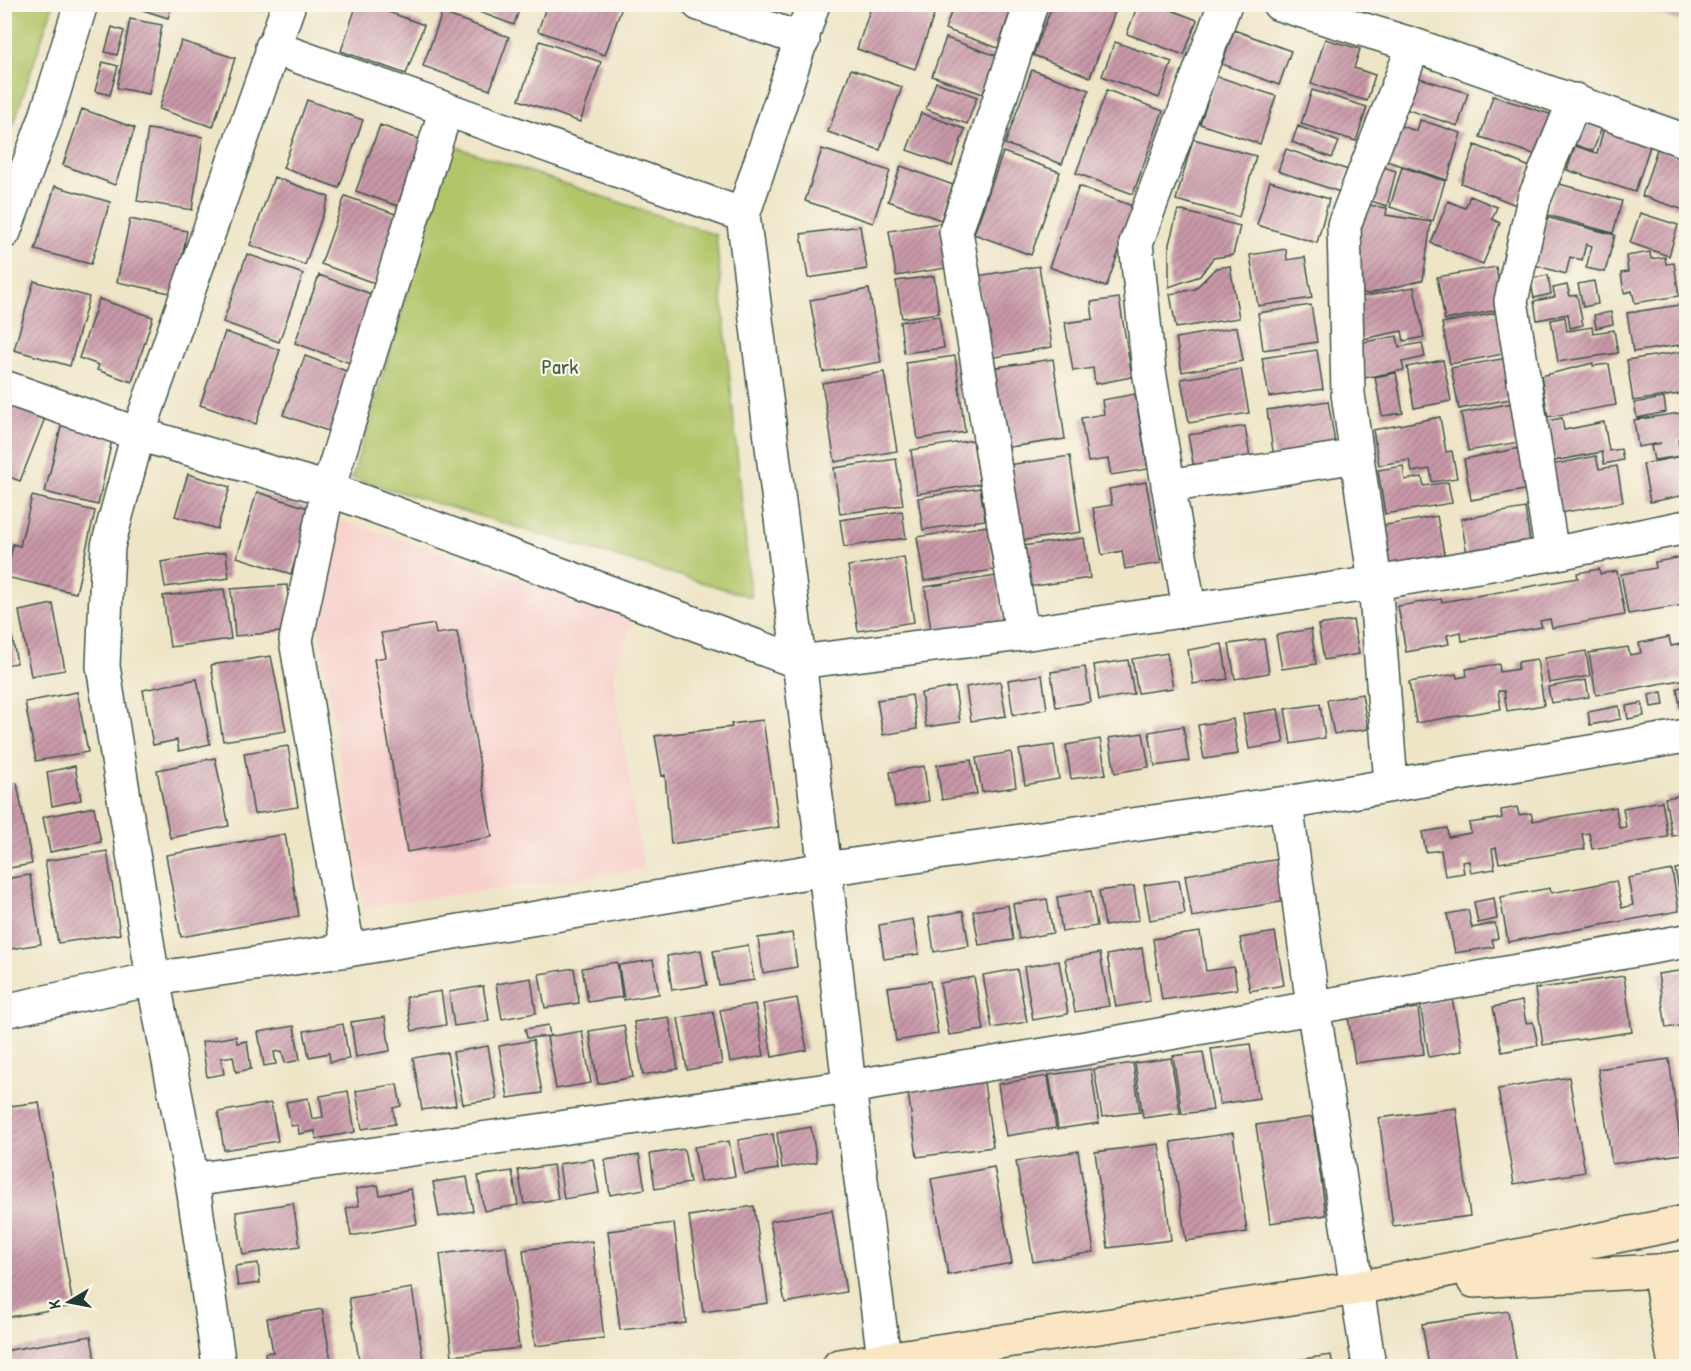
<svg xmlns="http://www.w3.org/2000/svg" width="1691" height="1371" viewBox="0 0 1691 1371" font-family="'Patrick Hand',sans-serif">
<defs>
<pattern id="industrial-grid" width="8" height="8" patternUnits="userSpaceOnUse" patternTransform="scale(1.5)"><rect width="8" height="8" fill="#d2bec3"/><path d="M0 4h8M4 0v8" fill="none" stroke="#aa9c9f"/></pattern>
<pattern id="building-hatch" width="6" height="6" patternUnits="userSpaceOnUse" patternTransform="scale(1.5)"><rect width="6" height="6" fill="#c998a8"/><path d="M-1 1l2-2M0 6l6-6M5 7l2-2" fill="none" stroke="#a37d8a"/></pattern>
</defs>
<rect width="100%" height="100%" fill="#fbf7ec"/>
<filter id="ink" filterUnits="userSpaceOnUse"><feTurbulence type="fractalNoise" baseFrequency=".0167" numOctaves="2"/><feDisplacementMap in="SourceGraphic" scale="12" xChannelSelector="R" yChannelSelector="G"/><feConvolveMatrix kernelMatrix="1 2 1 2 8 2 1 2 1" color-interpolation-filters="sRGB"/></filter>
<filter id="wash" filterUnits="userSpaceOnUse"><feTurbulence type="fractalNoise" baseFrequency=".008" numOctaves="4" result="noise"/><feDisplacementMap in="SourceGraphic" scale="24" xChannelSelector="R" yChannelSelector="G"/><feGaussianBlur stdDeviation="1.35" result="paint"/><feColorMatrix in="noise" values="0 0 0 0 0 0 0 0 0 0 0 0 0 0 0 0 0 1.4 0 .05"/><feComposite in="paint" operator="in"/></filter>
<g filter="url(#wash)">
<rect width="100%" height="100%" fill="#eee5c6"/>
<path fill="#f7d0cc" d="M337 519 634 616 613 676 644 869 364 907 317 614Z"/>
<path fill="url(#industrial-grid)" d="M1632 5H1686V24Z"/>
<path fill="#b1c569" stroke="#68814e" stroke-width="1.5" d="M5 4 53 5 5 150 4 5Z
M451 145 716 235 751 597 352 478Z"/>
<g id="blocks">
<path fill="url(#building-hatch)" d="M245 4H260L258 9Z
M357 4H367L424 25 406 74 341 51Z
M458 4H521L514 25Z
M547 4 622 7 605 55 538 31Z
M872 4H938L915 69 857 49Z
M954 4H1013L998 48 945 29Z
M1053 4H1118L1090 77 1033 55Z
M1138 4H1156L1197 20 1184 55 1127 34Z
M127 5H172L168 18Z
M442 13 509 37 490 90 423 66Z
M130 19 162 25 149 94 117 88Z
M112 27 124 31 117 55 105 52Z
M1234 30 1291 51 1279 85 1222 64Z
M946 38 997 56 983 94 932 76Z
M1325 39 1360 49 1354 68 1375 75 1367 101 1311 84Z
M181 41 235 58 213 127 159 109Z
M540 41 601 62 580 122 519 100Z
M1115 42 1172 62 1159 98 1102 76Z
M103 62 118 66 110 95 95 91Z
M851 69 902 87 880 150 828 132Z
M1032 70 1089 90 1062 164 1005 144Z
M1410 75 1468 93 1458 126 1399 107Z
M1216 76 1276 96 1260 144 1200 124Z
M936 82 977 97 967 124 926 109Z
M1107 90 1163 111 1133 194 1076 173Z
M1312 90 1367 107 1356 141 1301 124Z
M1493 96 1556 116 1543 157 1480 137Z
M307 100 363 120 339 188 283 168Z
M82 109 135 128 115 185 63 165Z
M921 113 965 129 952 166 907 150Z
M1579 119 1602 127 1593 151 1570 143Z
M1420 120 1461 133 1447 180 1380 159 1391 123 1417 131Z
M380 125 432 144 409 210 356 191Z
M1298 126 1339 142 1332 158 1292 142Z
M1604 128 1651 143 1635 192 1567 170 1575 146 1597 153Z
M148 129 203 137 192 210 137 201Z
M1193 139 1256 156 1239 217 1176 200Z
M1475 145 1530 167 1516 205 1461 183Z
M822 149 890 171 873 223 805 201Z
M1286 149 1348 170 1340 192 1278 171Z
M1657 149 1686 159V220L1681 219 1684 210 1642 196Z
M1003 152 1060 172 1031 255 974 234Z
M1377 165 1396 171 1387 206 1368 200Z
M901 166 953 185 941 220 888 201Z
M1402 167 1445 181 1433 221 1390 207Z
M274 177 329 197 305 265 250 245Z
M1270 181 1329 199 1317 243 1257 225Z
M1556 183 1622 201 1613 233 1547 215Z
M55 186 110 202 91 264 35 250Z
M1079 186 1135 207 1106 287 1049 267Z
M345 196 401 216 377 284 321 264Z
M1470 196 1497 207 1492 219 1500 223 1483 264 1431 243 1448 201 1465 208Z
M1363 204 1387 208 1386 215 1431 222 1423 280 1368 294 1351 291Z
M1178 210 1240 226 1233 255 1213 258 1200 276 1169 287V244Z
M1640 213 1678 225 1669 256 1630 243Z
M1546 217 1615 235 1605 272 1586 268 1592 246 1586 244 1582 260 1570 257 1566 274 1534 265Z
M130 219 187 231 175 294 117 282Z
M940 223 947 268 896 276 889 231Z
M860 226 867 269 808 278 801 234Z
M1286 249 1287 260 1305 257 1312 298 1258 306 1250 255Z
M1650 252 1651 259 1665 257 1666 264 1674 263 1679 296 1635 303 1632 291 1624 293 1621 273 1628 272 1626 256Z
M247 254 303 274 279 342 223 322Z
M1039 266 1052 347 990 358 977 276Z
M1230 266 1239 318 1176 328 1170 294 1195 289 1216 268Z
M1496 267 1503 309 1445 320 1437 277Z
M319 275 374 295 350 363 295 343Z
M1548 275 1551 294 1534 298 1530 279Z
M934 276 939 313 902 318 896 281Z
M34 281 89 297 70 366 14 350Z
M1594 281 1598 304 1583 307 1578 284Z
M1567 285 1570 296 1577 295 1583 325 1570 328 1568 314 1537 320 1534 301 1555 297 1553 288Z
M1414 287 1424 337 1404 341 1402 331 1358 340 1350 299Z
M869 289 881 362 823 372 810 300Z
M1119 298 1132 377 1095 384 1093 368 1073 371 1065 323 1093 319 1091 302Z
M99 299 153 317 132 382 97 370 99 365 79 358Z
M1686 304V344L1633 352 1627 313Z
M1311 305 1317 342 1263 350 1258 313Z
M1507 311 1514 352 1450 364 1442 323Z
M1611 312 1613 324 1596 328 1594 315Z
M939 316 944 348 904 353 900 322Z
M1565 317 1567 331 1592 327 1593 333 1614 330 1618 353 1558 362 1551 320Z
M1237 327 1243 361 1182 372 1176 338Z
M225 332 280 350 256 424 200 405Z
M1397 336 1399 347 1422 343 1425 357 1402 362 1404 370 1364 378 1358 343Z
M1317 350 1323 389 1269 397 1262 358Z
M1686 351V393L1633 401 1627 360Z
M305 356 360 376 339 435 283 415Z
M955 356 965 432 918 439 906 363Z
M1512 357 1520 397 1459 409 1451 368Z
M1053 359 1065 439 1003 448 991 368Z
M1443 360 1451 401 1414 408 1407 367Z
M1593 363V366L1609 364 1616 405 1548 417 1541 376Z
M1241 369 1249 413 1189 423 1181 379Z
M884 372 897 451 835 462 822 383Z
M1396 373 1403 413 1382 416 1375 377Z
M1135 394 1148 469 1111 475 1108 459 1088 462 1081 418 1104 414 1102 400Z
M1664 398 1666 412 1637 418 1634 403Z
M1328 401 1336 449 1274 458 1267 410Z
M4 402 45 418 20 481 4 475Z
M1518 402 1525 441 1468 451 1461 413Z
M1686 412V439L1678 440 1680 453 1679 444 1686 443V495L1650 502 1643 464 1681 456 1654 460 1651 446 1661 443 1638 447 1634 420Z
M1440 417 1446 452 1452 451 1457 478 1432 482 1430 469 1412 472 1409 460 1379 465 1373 430Z
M1562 418 1564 430 1604 422 1609 451 1621 449 1623 460 1604 464 1602 452 1549 462 1542 422Z
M62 423 113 435 98 505 45 492Z
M1245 426 1251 464 1195 474 1188 435Z
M973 440 980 484 917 494 911 450Z
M1526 447 1534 488 1471 500 1464 459Z
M1070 456 1081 532 1019 541 1008 465Z
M1596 456 1599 469 1617 466 1623 502 1560 513 1551 465Z
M896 459 903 505 840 514 834 468Z
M1403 466 1405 480 1422 477 1424 486 1448 482 1452 503 1385 514 1378 470Z
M188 474 230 487 217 529 175 516Z
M1146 482 1161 563 1125 569 1122 551 1102 555 1093 508 1112 505 1109 489Z
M980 488 985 520 923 530 918 498Z
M257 492 311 509 291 574 237 557Z
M32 496 95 511 76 593 6 577 13 544 20 546Z
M1525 508 1531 549 1468 560 1461 519Z
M902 511 906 538 844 547 840 520Z
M1437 516 1445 559 1383 571 1375 527Z
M987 526 994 570 924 581 917 537Z
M1084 538 1090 578 1028 587 1022 546Z
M226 552 229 578 165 587 161 562Z
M904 557 914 622 858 631 848 566Z
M1682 557 1684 565 1686 564V586L1681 587 1684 605 1628 614 1621 574 1656 568 1655 562Z
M1599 569 1600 574 1617 571 1625 615 1552 628 1550 619 1540 621 1542 627 1462 641 1461 632 1447 635 1449 644 1406 652 1398 606 1441 599 1442 602 1578 578 1577 573Z
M996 576 1003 621 931 631 925 587Z
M287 585 291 631 235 636 231 589Z
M224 589 231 639 170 647 163 596Z
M4 593 17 663 4 665Z
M53 604 65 670 31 676 19 611Z
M1353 620 1359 654 1324 660 1318 625Z
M434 624 436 634 457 631 492 837 407 852 374 659 386 657 381 633Z
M1311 629 1316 664 1282 669 1276 635Z
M1669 637 1671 646 1686 643V679L1596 695 1589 653 1628 647 1630 655 1641 653 1639 643Z
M1264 639 1269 673 1235 679 1229 644Z
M1222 644 1228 679 1193 684 1188 650Z
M1586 651 1590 676 1549 683 1545 658Z
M1167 653 1173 688 1138 693 1132 659Z
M271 656 286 731 223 741 211 665Z
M1537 659 1544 705 1507 711 1504 691H1498L1501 709 1416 723 1409 682 1456 674 1457 678 1467 676 1466 669 1499 664 1500 672 1518 669V662Z
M1128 660 1134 694 1099 700 1094 665Z
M1085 667 1091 702 1056 707 1051 672Z
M1042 675 1047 709 1013 715 1008 680Z
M197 679 210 744 179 751 177 740 153 745 143 690Z
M1586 680 1589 697 1551 703 1548 687Z
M1000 681 1006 716 971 721 966 687Z
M1686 686V711L1681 712 1677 688Z
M955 687 960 722 926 727 921 693Z
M77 692 88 752 36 761 25 702Z
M1662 692 1664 705 1651 707 1649 695Z
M1362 694 1368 729 1334 734 1327 700Z
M912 695 917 729 883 735 877 700Z
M1642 703 1644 716 1628 719 1626 706Z
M1320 704 1325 738 1291 744 1285 709Z
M1619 706 1621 719 1590 725 1588 712Z
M1278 709 1284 743 1249 749 1243 714Z
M1233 719 1238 754 1204 759 1198 725Z
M763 720 779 827 671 844 665 775 662 776 655 736 732 727 731 724Z
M1183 726 1189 761 1155 766 1149 732Z
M1143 733 1149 767 1115 773 1109 738Z
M1100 739 1106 774 1071 779 1066 745Z
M1054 745 1059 779 1025 785 1019 750Z
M288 746 298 807 254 814 244 753Z
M1011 752 1016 787 982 792 976 758Z
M215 758 229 826 170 838 157 770Z
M971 760 977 794 942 800 937 765Z
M75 766 81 800 52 806 47 772Z
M924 766 929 801 895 807 890 772Z
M17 783 32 864 4 869V785Z
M1686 795V834L1672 836 1665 798Z
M1662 801 1668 837 1592 849 1589 833 1582 834 1585 849 1499 863 1496 848 1492 849 1495 869 1471 873 1469 861 1462 862 1464 873 1445 876 1441 850 1426 852 1422 832 1447 828 1448 837 1471 833 1469 823 1502 818 1501 810 1517 807 1519 815 1531 813 1533 821 1616 807 1619 828 1626 827 1623 808Z
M94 807 101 842 50 852 43 817Z
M285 834 299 916 181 937 166 855Z
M107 851 120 934 58 943 45 861Z
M1279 859 1286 901 1192 917 1185 875Z
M1686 867V914H1684L1675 869Z
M1672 870 1679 911 1508 942 1500 897 1550 888 1551 893 1616 881 1622 908 1633 905 1628 878Z
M30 875 41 944 4 950V879Z
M1179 880 1185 914 1150 920 1144 885Z
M1134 886 1139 920 1105 926 1099 891Z
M1091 891 1097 926 1062 932 1057 897Z
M1494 898 1497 919 1478 923 1474 902Z
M1047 899 1053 933 1019 939 1013 904Z
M1008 905 1013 940 979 945 973 911Z
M1468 910 1472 928 1495 923 1498 938 1492 940 1494 947 1455 953 1447 914Z
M963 911 969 946 934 952 929 917Z
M913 919 919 954 884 959 879 925Z
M1200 932 1206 971 1234 967 1237 989 1162 1000 1153 939Z
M1275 932 1284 985 1250 991 1240 938Z
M792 933 797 967 763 973 758 938Z
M748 945 754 980 719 985 713 951Z
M1142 948 1150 1001 1116 1007 1107 955Z
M701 950 707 985 672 990 667 956Z
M1100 953 1109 1006 1075 1012 1065 959Z
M653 960 659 994 624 1000 619 965Z
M1059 961 1068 1014 1033 1020 1024 967Z
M617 962 622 997 588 1002 582 968Z
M574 968 579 1003 545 1008 539 974Z
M1017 969 1027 1022 992 1028 983 975Z
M1686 970V1025L1666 1028 1658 974Z
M1624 976 1632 1032 1543 1045 1535 989Z
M974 977 984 1030 949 1035 940 983Z
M531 978 536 1013 502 1019 496 984Z
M930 981 938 1034 896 1041 888 987Z
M483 986 489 1021 454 1026 449 992Z
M441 991 446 1025 412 1031 406 997Z
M797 998 807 1050 772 1057 763 1004Z
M1452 998 1462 1051 1429 1057 1420 1004Z
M1522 1001 1526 1023 1533 1022 1538 1045 1502 1052 1493 1007Z
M755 1004 764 1056 730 1062 720 1010Z
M1418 1008 1424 1054 1355 1063 1348 1017Z
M713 1012 722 1064 687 1070 678 1018Z
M385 1017 390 1051 356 1057 351 1022Z
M669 1017 678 1069 643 1075 634 1022Z
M343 1024 349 1059 330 1062 329 1053 309 1057 304 1031Z
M548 1025 550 1036 527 1038 525 1029Z
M624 1025 633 1077 598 1084 589 1031Z
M294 1026 300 1060 285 1063 282 1051 274 1052 276 1064 264 1066 258 1032Z
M582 1031 591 1083 556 1089 547 1037Z
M236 1036 237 1043 247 1041 251 1069 236 1072 233 1056 221 1058 224 1074 207 1077 202 1042Z
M533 1040 542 1093 508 1098 499 1046Z
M1250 1044 1259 1098 1220 1104 1211 1049Z
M488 1046 497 1099 463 1104 453 1052Z
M447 1052 456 1105 422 1110 413 1058Z
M1203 1052 1213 1110 1182 1114 1173 1056Z
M1171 1058 1180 1113 1143 1118 1135 1063Z
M1669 1059 1682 1154 1612 1164 1598 1069Z
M1133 1063 1140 1112 1102 1117 1094 1069Z
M1091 1069 1099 1123 1058 1129 1049 1075Z
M1048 1076 1056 1128 1006 1136 998 1084Z
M1569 1077 1585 1172 1514 1184 1498 1089Z
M984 1082 993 1147 917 1157 908 1092Z
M397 1084 401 1106 393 1108 395 1124 362 1129 356 1091Z
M348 1091 355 1132 316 1139 315 1131 299 1134 298 1125 291 1126 286 1102 308 1098 312 1119 323 1117 320 1096Z
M39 1102 73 1306 4 1318V1107Z
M271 1103 278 1141 224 1150 218 1112Z
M1456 1108 1470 1216 1393 1226 1379 1118Z
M1312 1117 1326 1215 1270 1223 1256 1125Z
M811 1127 817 1162 782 1168 777 1133Z
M1233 1133 1247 1232 1186 1241 1171 1142Z
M773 1134 778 1169 744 1174 738 1140Z
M729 1141 735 1176 700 1182 694 1147Z
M1159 1144 1171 1240 1108 1248 1095 1152Z
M684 1149 690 1183 655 1189 650 1154Z
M1078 1151 1094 1252 1033 1262 1016 1161Z
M639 1155 645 1189 610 1195 605 1160Z
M593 1159 599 1193 564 1199 559 1164Z
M553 1165 558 1199 524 1204 518 1170Z
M994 1167 1012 1263 948 1275 931 1179Z
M512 1171 518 1205 484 1211 478 1176Z
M467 1177 473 1211 439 1217 433 1182Z
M378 1185 380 1195 411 1189 417 1224 351 1236 346 1208 359 1206 356 1189Z
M293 1203 300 1246 243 1255 236 1212Z
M754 1206 768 1303 703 1312 689 1216Z
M832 1210 846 1292 785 1303 770 1221Z
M674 1223 686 1323 620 1330 608 1231Z
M592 1241 604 1338 535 1346 523 1250Z
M506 1246 519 1348 452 1356 440 1254Z
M258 1263 260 1283 238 1286 235 1266Z
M412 1288 424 1366H360L349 1298Z
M322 1309 332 1366H267L265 1353 273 1352 267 1318Z
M1508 1311 1517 1366H1429L1422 1324Z
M91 1336 96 1366H4V1351Z
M1331 1355 1333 1366H1267V1364Z"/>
</g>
</g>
<g filter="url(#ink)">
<use href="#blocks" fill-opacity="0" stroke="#3e564a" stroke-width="1.5"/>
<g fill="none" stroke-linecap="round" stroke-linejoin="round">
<g stroke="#3e564a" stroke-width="36">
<path id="street" d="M699 4 803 40
M813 4 743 215 825 869 849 1087 885 1366
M1279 4 1414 45 1686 141
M272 47 743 215
M4 232 46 117 81 4
M4 387 138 434 328 489 799 662 1022 634 1375 583 1552 554 1686 527
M1168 486 1357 456
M1552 554 1511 301 1534 199 1575 100
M1189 608 1149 371 1136 243 1225 4
M1022 634 956 231 1031 4
M1391 783 1375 583 1348 394 1344 225 1414 45
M1286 803 1313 1006 1369 1366
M348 950 296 640 328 489 446 109
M4 1011 153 979 348 950 825 869 1286 803 1686 736
M192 1180 849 1087 1086 1048 1686 941
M219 1366 192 1180 153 979 103 666 108 546 138 434 289 4"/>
</g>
<g stroke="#3e564a" stroke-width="36">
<path id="secondary" d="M1659 1271 1675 1366
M1474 1281 1659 1271 1686 1267
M839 1366 1358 1288 1686 1222"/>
</g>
<use href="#street" stroke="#fff" stroke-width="33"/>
<use href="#secondary" stroke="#fbe6c4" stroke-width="33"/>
</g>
</g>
<g text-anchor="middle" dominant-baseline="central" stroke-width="4.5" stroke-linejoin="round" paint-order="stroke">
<g font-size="22" fill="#445f41" stroke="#fbf7ec">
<text x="560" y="366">Park</text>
</g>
</g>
<rect width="1691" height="1371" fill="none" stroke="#fbf7ec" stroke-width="24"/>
<g transform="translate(69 1302) rotate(260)" stroke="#fbf7ec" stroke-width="4.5" paint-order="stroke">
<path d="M0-4.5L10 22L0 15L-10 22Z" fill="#1f3d34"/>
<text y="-9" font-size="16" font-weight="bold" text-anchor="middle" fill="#1f3d34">K</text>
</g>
</svg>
